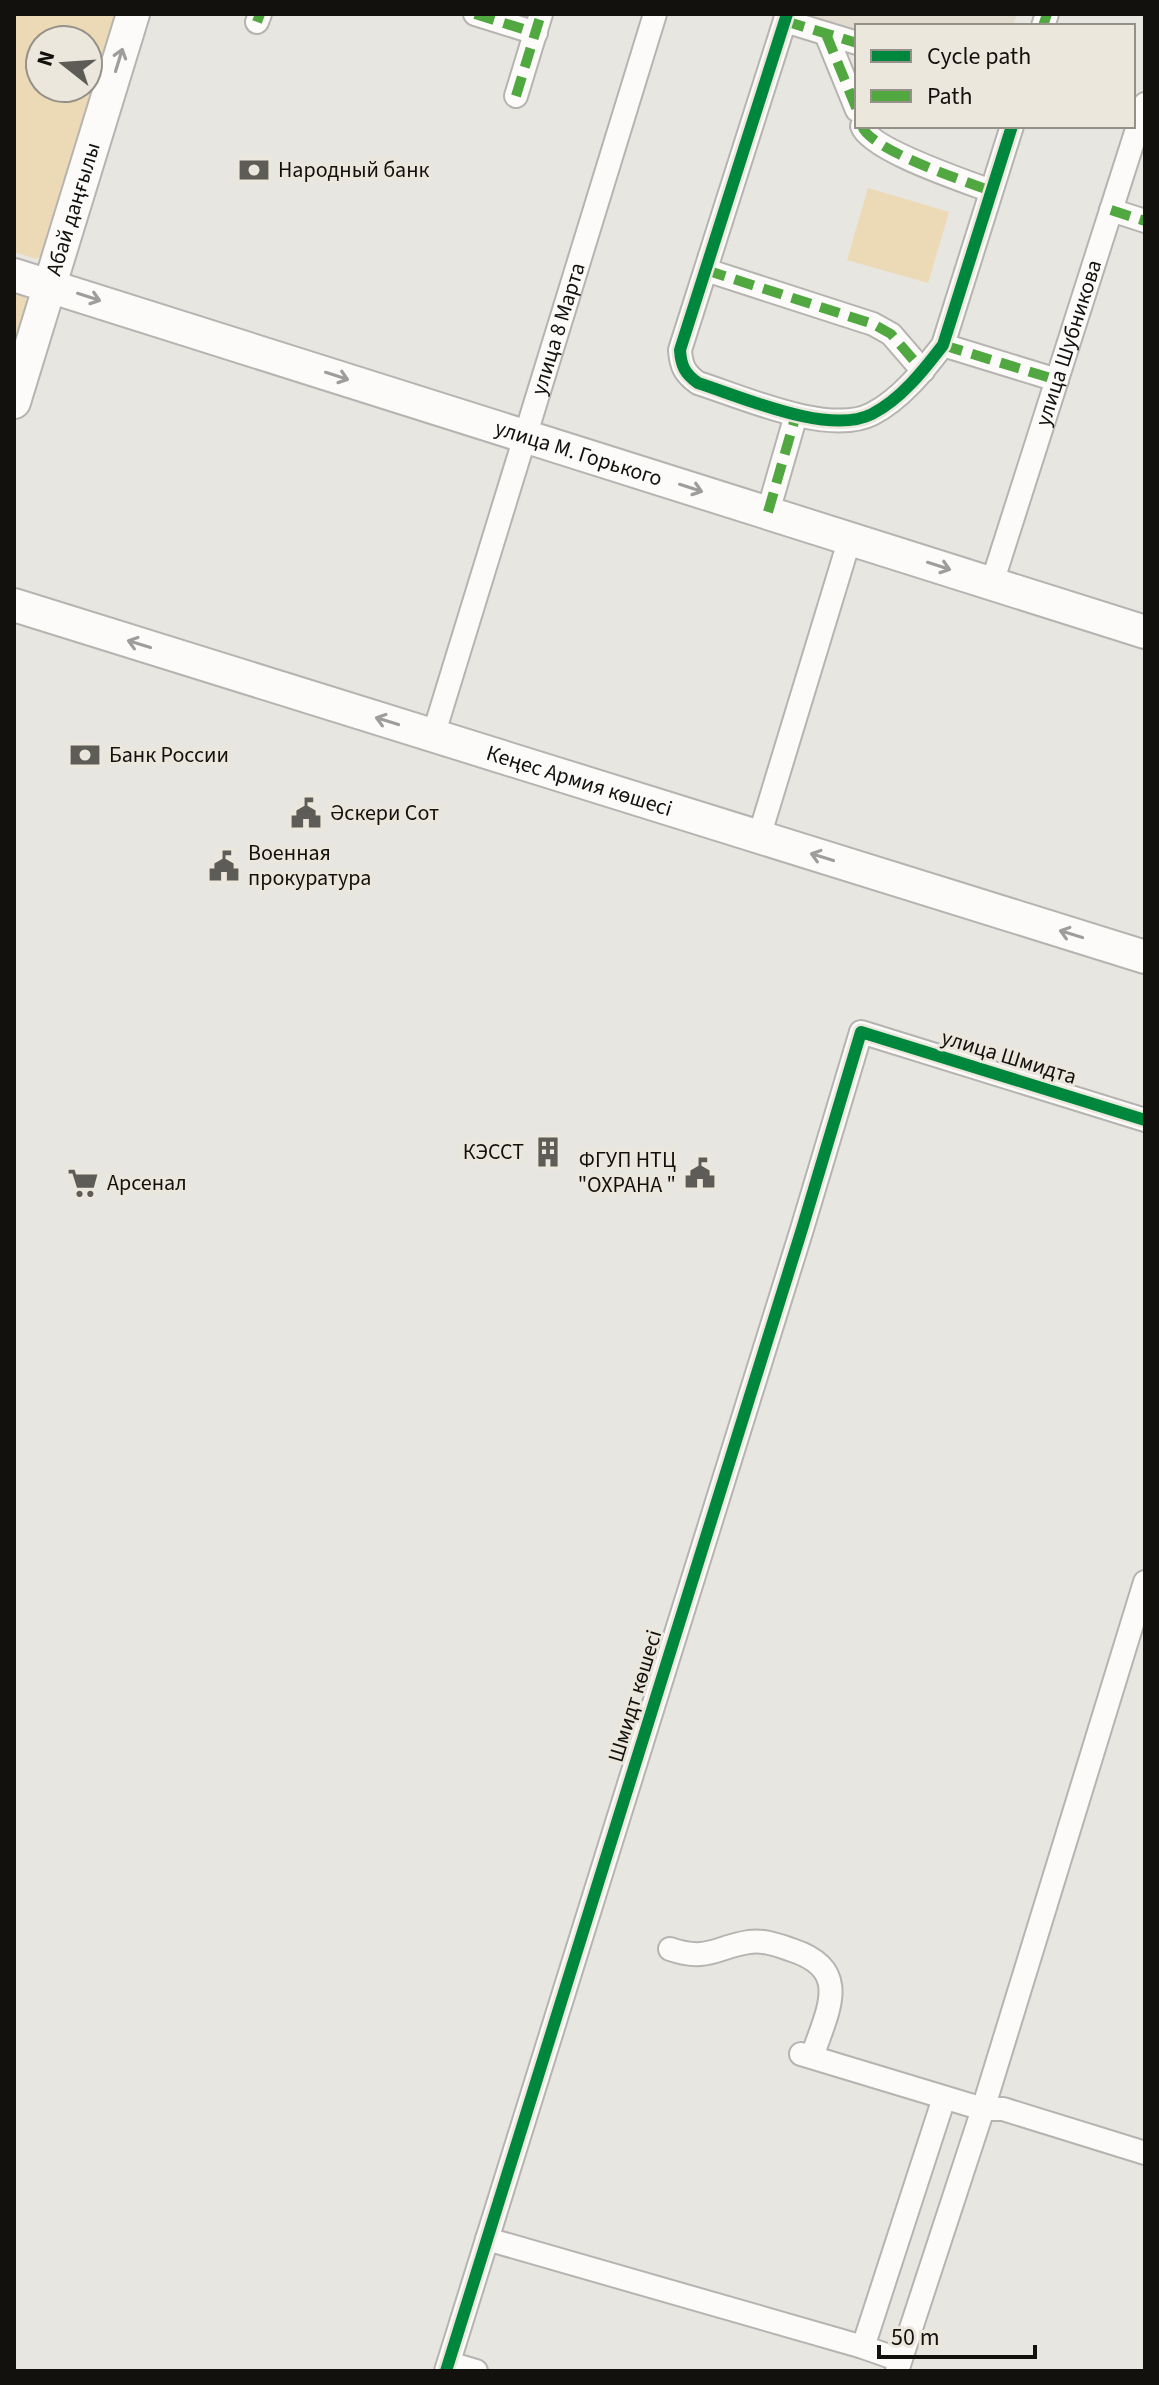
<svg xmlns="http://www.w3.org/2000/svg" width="1159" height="2385" viewBox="0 0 1159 2385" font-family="'Source Sans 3',sans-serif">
<rect width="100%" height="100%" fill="#e8e6e0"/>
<path fill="#e1dbcf" d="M806 14H1017L1013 26H857V37L804 20Z"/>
<path fill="#ebdab5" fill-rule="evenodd" d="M14 14H122L48 252 36 259 14 252ZM40 40H88V88H40Z
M868 188 949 212 928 283 847 260Z
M14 289 26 298 30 307 14 367Z"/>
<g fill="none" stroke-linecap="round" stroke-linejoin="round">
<g stroke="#b6b4b0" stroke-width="26">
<g id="minor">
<path d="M475 14 536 33"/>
<path d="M787 14 680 350C681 366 685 374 698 383 742 397 829 436 872 414 901 399 923 371 943 345L1012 126"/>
<path d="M785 21 857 43"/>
<path d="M257 22 260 14"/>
<path d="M1043 26 1047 14"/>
<path d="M826 34 857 110"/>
<path d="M516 96 541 14"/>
<path d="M862 126C870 150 965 181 991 191"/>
<path d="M1111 210 1145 221"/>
<path d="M706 270 873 324 891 334 923 371"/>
<path d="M943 345 1057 380"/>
<path d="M768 512 796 415"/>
<path id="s1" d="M992 583 1145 104"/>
<path id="s2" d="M433 736 655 14"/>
<path d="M759 837 850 538"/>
<path d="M670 1949C708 1962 716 1947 749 1942 765 1940 777 1945 792 1950 853 1970 827 2011 812 2057"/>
<path d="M801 2054 983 2109H1003L1145 2153"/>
<path d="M487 2239 863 2347 900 2360"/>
<path d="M863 2347 944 2098"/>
<path d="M449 2363 476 2371"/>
<path d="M446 2371 802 1229 861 1032 1145 1120"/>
<path d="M897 2371 983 2109 1145 1582"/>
</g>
</g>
<g stroke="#b6b4b0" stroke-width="36">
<g id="secondary">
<path id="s3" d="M14 275 1145 632"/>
<path id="s4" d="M14 402 133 14"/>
<path id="s5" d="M14 605 1145 957"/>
</g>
</g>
<use href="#minor" stroke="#fcfbfa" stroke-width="22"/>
<use href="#secondary" stroke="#fcfbfa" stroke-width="32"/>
<path stroke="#51a841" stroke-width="10" stroke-dasharray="20 10" stroke-linecap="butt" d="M475 14 536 33
M785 21 857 43
M257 22 260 14
M1043 26 1047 14
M826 34 857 110
M516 96 541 14
M862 126C870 150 965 181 991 191
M1111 210 1145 221
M706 270 873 324 891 334 923 371
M943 345 1057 380
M768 512 796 415"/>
<g stroke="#ece7dc" stroke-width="17">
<path id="cycleway" d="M787 14 680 350C681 366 685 374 698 383 742 397 829 436 872 414 901 399 923 371 943 345L1012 126
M446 2371 802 1229 861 1032 1145 1120"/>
</g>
<use href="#cycleway" stroke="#00873e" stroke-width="12"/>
</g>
<defs><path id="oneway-shaft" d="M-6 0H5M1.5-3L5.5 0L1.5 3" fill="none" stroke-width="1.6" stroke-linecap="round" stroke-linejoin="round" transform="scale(2)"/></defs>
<g stroke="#9e9d9b">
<use href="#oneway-shaft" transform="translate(119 60) rotate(-73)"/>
<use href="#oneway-shaft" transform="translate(89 297) rotate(18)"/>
<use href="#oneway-shaft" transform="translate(337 376) rotate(18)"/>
<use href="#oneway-shaft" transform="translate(691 488) rotate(18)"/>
<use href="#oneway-shaft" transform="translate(939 566) rotate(18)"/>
<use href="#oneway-shaft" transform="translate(139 644) rotate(-163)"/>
<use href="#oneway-shaft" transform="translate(387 721) rotate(-163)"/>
<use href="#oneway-shaft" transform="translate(822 857) rotate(-163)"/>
<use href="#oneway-shaft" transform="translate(1071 934) rotate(-163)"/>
</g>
<defs>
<g id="bank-bare" transform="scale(2.4)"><path d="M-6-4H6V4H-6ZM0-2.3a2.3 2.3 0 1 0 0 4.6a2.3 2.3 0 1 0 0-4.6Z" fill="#5d5c57" stroke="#ece7dc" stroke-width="2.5" paint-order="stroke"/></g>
<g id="civic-bare" transform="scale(2.4)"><path d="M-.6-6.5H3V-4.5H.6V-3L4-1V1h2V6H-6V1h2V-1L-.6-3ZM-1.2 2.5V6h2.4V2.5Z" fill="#5d5c57" stroke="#ece7dc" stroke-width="2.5" paint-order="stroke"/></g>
<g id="building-bare" transform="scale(2.4)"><path d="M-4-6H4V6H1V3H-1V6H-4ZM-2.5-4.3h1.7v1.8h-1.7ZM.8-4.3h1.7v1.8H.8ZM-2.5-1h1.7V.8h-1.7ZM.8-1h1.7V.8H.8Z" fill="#5d5c57" stroke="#ece7dc" stroke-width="2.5" paint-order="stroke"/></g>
<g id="supermarket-bare" transform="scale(2.4)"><path d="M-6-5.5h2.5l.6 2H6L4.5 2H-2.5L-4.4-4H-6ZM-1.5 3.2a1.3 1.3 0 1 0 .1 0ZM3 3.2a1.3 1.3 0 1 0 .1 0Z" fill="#5d5c57" stroke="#ece7dc" stroke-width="2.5" paint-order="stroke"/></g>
</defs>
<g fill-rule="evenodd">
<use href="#bank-bare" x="254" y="170"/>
<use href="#bank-bare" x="85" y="755"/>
<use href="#civic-bare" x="306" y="813"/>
<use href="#civic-bare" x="224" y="866"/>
<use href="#building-bare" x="548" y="1152"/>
<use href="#civic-bare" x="700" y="1173"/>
<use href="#supermarket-bare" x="83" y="1183"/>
</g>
<g text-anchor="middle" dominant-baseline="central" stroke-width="6" stroke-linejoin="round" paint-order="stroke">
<g font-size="22" fill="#12110d" stroke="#ece7dc" text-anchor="start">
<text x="278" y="170">Народный банк</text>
<text x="109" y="755">Банк России</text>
<text x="330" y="813">Әскери Сот</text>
<text x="248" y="853">Военная<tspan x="248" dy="25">прокуратура</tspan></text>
<text x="524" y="1152" text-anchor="end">КЭССТ</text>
<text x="676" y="1160" text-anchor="end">ФГУП НТЦ<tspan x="676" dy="25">"ОХРАНА "</tspan></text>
<text x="107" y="1183">Арсенал</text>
</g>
<g font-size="22" fill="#12110d" stroke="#ece7dc">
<text stroke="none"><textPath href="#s4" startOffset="202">Абай даңғылы</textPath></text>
<text stroke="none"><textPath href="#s2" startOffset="426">улица 8 Марта</textPath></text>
<text stroke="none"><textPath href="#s1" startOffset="252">улица Шубникова</textPath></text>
<text stroke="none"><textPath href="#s3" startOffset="592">улица М. Горького</textPath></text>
<text stroke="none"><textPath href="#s5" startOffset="592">Кеңес Армия көшесі</textPath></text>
<text transform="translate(1009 1057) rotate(17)">улица Шмидта</text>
<text transform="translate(635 1696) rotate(-73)">Шмидт көшесі</text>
</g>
</g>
<rect width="1159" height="2385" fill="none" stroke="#12110d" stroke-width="32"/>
<rect x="855" y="24" width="280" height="104" fill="#ece7dc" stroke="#959189" stroke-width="2"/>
<rect x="871" y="50" width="40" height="12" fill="#00873e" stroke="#959189" stroke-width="2"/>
<text x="927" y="64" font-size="24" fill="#12110d">Cycle path</text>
<rect x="871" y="90" width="40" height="12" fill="#51a841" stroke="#959189" stroke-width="2"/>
<text x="927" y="104" font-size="24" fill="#12110d">Path</text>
<g transform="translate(64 64) rotate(287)"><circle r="38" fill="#ece7dc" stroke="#959189" stroke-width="2"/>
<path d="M0-6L14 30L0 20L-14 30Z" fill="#5d5c57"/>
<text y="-12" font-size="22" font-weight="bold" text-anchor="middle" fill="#12110d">N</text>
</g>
<path d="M879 2345v12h156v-12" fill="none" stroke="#12110d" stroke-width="4"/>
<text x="891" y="2345" font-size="24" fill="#12110d" stroke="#ece7dc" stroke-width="6" paint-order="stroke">50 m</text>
</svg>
